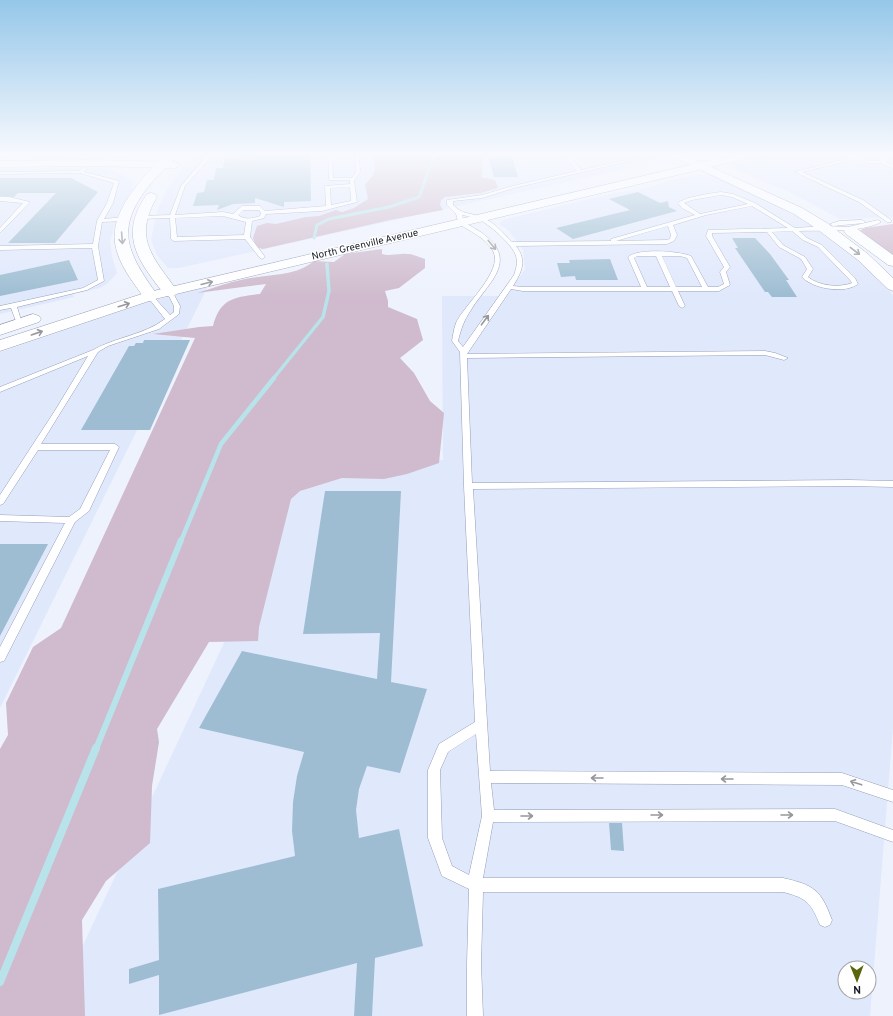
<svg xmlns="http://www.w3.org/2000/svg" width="893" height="1016" viewBox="0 0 893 1016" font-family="Overpass,sans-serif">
<rect width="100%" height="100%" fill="#eef2fd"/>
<path fill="#e0e8fc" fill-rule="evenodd" d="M0 153H157L117 159H0Z
M197 153H654L658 155 657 162 179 268H168L157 255 151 240 157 211 165 193 184 166Z
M773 153H893V217L840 219 787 191 736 170 730 166 733 163Z
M0 168H103L115 171 132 181 133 188 119 213 110 240 112 256 117 273 108 283 100 288 73 294 74 297 0 314Z
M697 175H713L768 199 839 239 893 295V728L870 1016H50L306 467 443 460 442 296H504L516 282 525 269 523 250 509 231 499 224 503 220 614 193 643 189 677 179ZM845 968H869V992H845Z
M208 286 0 708V352L145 303Z"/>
<path fill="#cfbbcd" d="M371 153H491C477 161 485 166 481 177L495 180 498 188 481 193 445 197 441 200 440 205 443 210 390 220 263 249 256 247 253 238 257 226 267 223 276 224 306 217 319 216 336 210 342 212 354 208 368 199 365 184C377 173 377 169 371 153Z
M893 224V258L859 231 865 228Z
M382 249V254C389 256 394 254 401 254 410 253 417 256 425 259V268L399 288 385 291 388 301V307L417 319 423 340 400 358 414 373 430 401 444 413 439 463 407 474 384 479 342 478 300 491 291 499 259 627 258 641 209 642 157 729 159 742 152 786 150 843 106 881 82 920 85 1016H0V749L8 735 6 703 33 647 61 628 195 338 153 334 199 327 213 326C220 298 235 297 260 294L266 284 197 293C213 288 229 282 245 279 268 274 295 277 314 261L334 262 345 254Z"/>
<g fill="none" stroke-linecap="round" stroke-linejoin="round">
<path stroke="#b8e3ea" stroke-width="3" d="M314 238 317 225 329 219 389 207 419 197 435 153"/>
<path stroke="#b8e3ea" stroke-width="3.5" d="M273 379 323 317 329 291 327 264"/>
<path stroke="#b8e3ea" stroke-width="4.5" d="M181 541 221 444 274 378"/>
<path stroke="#b8e3ea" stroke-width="6" d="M96 749 181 540"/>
<path stroke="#b8e3ea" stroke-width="8" d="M0 982 96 748"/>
</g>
<path fill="#9ebdd2" d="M233 153H310L311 201 284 202V207L255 198V203L233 204 217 210 219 205 193 206 197 193 204 192 207 180H214L216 168H223L225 157H232Z
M488 157H512L518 177H494Z
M0 178H71L98 192 55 243H8L56 193H18L14 197 0 196Z
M638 192 660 203 668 201 669 207 677 211 573 239 556 228 630 210 609 199Z
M732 238H755L770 254 789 280H786L797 297H772L768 292H765L735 248H738Z
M610 259 618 280H576L575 276 561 277 557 263H570L569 260Z
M69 260 78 280 0 296V275Z
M144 340H190L150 430H81L129 346H134L136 343H143Z
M325 491H401L391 682 427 689 400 773 367 766 359 789 356 810 359 838 399 829 423 946 375 958 372 1016H354L357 963 159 1015V975L129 984V969L159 960 158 889 295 856 292 831 293 802 297 776 304 752 199 728 242 651 377 679 380 633 303 634Z
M0 544H48L0 636Z
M609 823H622L624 851 611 850Z"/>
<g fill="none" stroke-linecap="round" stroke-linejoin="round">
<g stroke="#959eb7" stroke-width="1">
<path id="service" d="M5 153 15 154 124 153 15 156Z
M209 153H214L185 186 175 215 223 212 233 214 242 206H260L265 211 326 206 325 186 350 184V180H329L328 153H332L333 178H352L356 172 355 153H359L360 172 354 181 357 202 322 211 266 214 264 218 252 221 250 237 265 257 262 259 260 258 245 239 174 241 171 239 170 218 139 219V217L141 216 170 215 181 186ZM350 187 351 201 331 205 330 188ZM243 210H259L261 213 260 216C252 219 244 220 238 215ZM223 216 246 222 244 235 177 237 175 218Z
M562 153H567L581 170 645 156 641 153H647L651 156 514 188 482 198 453 201V205C464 215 468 212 481 217 493 221 503 233 512 242L611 241V239L695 215 682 208 678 203 679 202 688 198 707 194 721 192 733 194 755 203 795 228 824 226 848 227 878 220 881 222C862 233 821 230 799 231L807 238 822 245 855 278 858 284C845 294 813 289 802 277L807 269 801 259 779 247 767 232 712 233V236L730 267 726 272 730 285 719 291H678L685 306 682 308 679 306 672 291H523L511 289 467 354 765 351 775 353 788 358 784 360 765 355 467 358 472 483 849 480 893 481V487L849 486 473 489 490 771 842 773 893 790V802L842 785 491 783 494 810 835 809 893 830V842L835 821 493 822 483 878H783C814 885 821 890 832 920L830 925 825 927 820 925C811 903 807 898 783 892H483L481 964 483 1016H467V964L469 889 442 876 428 838V770L439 744 475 722 464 486 460 352 452 341C453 335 454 328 456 323 464 305 504 271 493 251 486 238 471 232 459 224L456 214 447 205V200L482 195 513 186 577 171ZM721 195 732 197 748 204 700 214 684 203 692 200ZM752 206 788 228 708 230 706 236 724 267 720 272 724 284 718 287H708L691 256C679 251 638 248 628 257L641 287H523L513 286C522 272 527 260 516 246L667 244 674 241 677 235 673 225 706 215ZM462 215C467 216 473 217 478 219 489 224 512 244 516 256 518 263 516 269 514 275L463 347 458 341C461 329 464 320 471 310 485 286 518 263 487 237 481 231 471 227 464 222ZM668 226 671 235 670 239 666 240 616 241ZM792 231 803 240 818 247 850 280 852 283C839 288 819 286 808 277L813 269 805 257 783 245 772 232ZM637 256H656L670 287H647L634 258ZM662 256H680L687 258 702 287H676ZM476 734 482 816 469 875 452 866 442 838 440 770 448 752Z
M840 153H847L867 161H881L872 153H877L886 160 885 162 893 165V168L880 163H867L855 159 802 172 863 200 891 220V222H887L859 202 795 172 850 158Z
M83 167 87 168 84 172 119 181 113 203 104 219 124 217 127 219 124 221 102 222 98 246 104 281 87 290 17 307 22 323 21 324H17L11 308 0 310V306L83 288 98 280 92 248 0 250V246L93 244 97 221 107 203 114 183 80 173 0 174V172L79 171Z
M0 197H9L30 202 0 233V228L23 203 0 201Z
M862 220 865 222 864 223 833 226 830 224 839 221Z
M168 291H172L180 306 179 314 159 329 108 346 98 352 41 444H115L119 447 89 511 75 522 4 661 0 662V647L65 523 0 521V515L69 517 80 509 110 450H38L3 504 0 505V495L56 409 88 356 0 392V387L93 350C116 337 144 335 165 319L147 296 152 295 170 315 174 312V306L167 292Z"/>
</g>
<g stroke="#959eb7" stroke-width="1">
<path id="minor" d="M91 160 175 162 180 165 175 168 91 166 0 167V161Z"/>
</g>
<g stroke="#959eb7" stroke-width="1">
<path id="tertiary" d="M167 153H179C172 163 162 171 154 180 113 227 126 251 158 296L155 299 150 301 145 299C133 282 118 264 115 243 110 210 145 174 167 153Z
M665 153H680L802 208 827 223 868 254 893 278V291L888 289 858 260 817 229 794 214Z
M151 193 155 194 157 197C132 239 154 258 178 292L175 295 170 297 165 295C138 261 118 235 147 194Z
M851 227 856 228 893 255V266L888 265 846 234 844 231 846 228Z"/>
</g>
<g stroke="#959eb7" stroke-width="1">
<path id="secondary" d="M741 153H762L757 156 155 299 0 351V340L145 293Z
M33 314 39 316 41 319 39 322 0 335V325Z"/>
</g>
<use href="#service" fill="#fff" fill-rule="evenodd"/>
<use href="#minor" fill="#fff" fill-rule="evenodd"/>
<use href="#tertiary" fill="#fff" fill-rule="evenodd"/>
<use href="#secondary" fill="#fff" fill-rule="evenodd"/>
</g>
<defs><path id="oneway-shaft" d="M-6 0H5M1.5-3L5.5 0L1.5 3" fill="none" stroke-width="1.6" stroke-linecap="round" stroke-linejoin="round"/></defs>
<g stroke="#97989d">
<use href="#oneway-shaft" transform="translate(122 238) rotate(86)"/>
<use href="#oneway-shaft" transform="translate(492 245) rotate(50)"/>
<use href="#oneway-shaft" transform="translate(855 251) rotate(37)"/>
<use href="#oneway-shaft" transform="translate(207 283) rotate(-14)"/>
<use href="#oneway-shaft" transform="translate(124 305) rotate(-17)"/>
<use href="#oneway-shaft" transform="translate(485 320) rotate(-53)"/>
<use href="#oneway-shaft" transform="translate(37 333) rotate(-19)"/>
<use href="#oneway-shaft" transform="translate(597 778) rotate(-180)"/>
<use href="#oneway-shaft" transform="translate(727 779) rotate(-180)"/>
<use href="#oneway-shaft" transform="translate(856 783) rotate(-162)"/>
<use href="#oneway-shaft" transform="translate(657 815)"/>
<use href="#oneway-shaft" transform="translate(787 815)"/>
<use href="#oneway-shaft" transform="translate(527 816)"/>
</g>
<linearGradient id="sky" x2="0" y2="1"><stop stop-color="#95c7e9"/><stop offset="0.52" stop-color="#f7f9fe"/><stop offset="1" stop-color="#f7f9fe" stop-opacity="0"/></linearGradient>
<rect width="893" height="296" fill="url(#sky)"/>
<g text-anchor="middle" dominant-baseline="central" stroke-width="3" stroke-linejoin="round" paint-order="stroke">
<g font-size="10" fill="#181b25" stroke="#fff">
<text transform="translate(365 245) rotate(-13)">North Greenville Avenue</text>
</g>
</g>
<g transform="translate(857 980) rotate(179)"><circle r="19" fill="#ffffff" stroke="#a3a4a8"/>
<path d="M0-3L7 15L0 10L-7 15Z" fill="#59660c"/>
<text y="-6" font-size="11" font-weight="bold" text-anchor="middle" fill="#181b25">N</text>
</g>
</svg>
